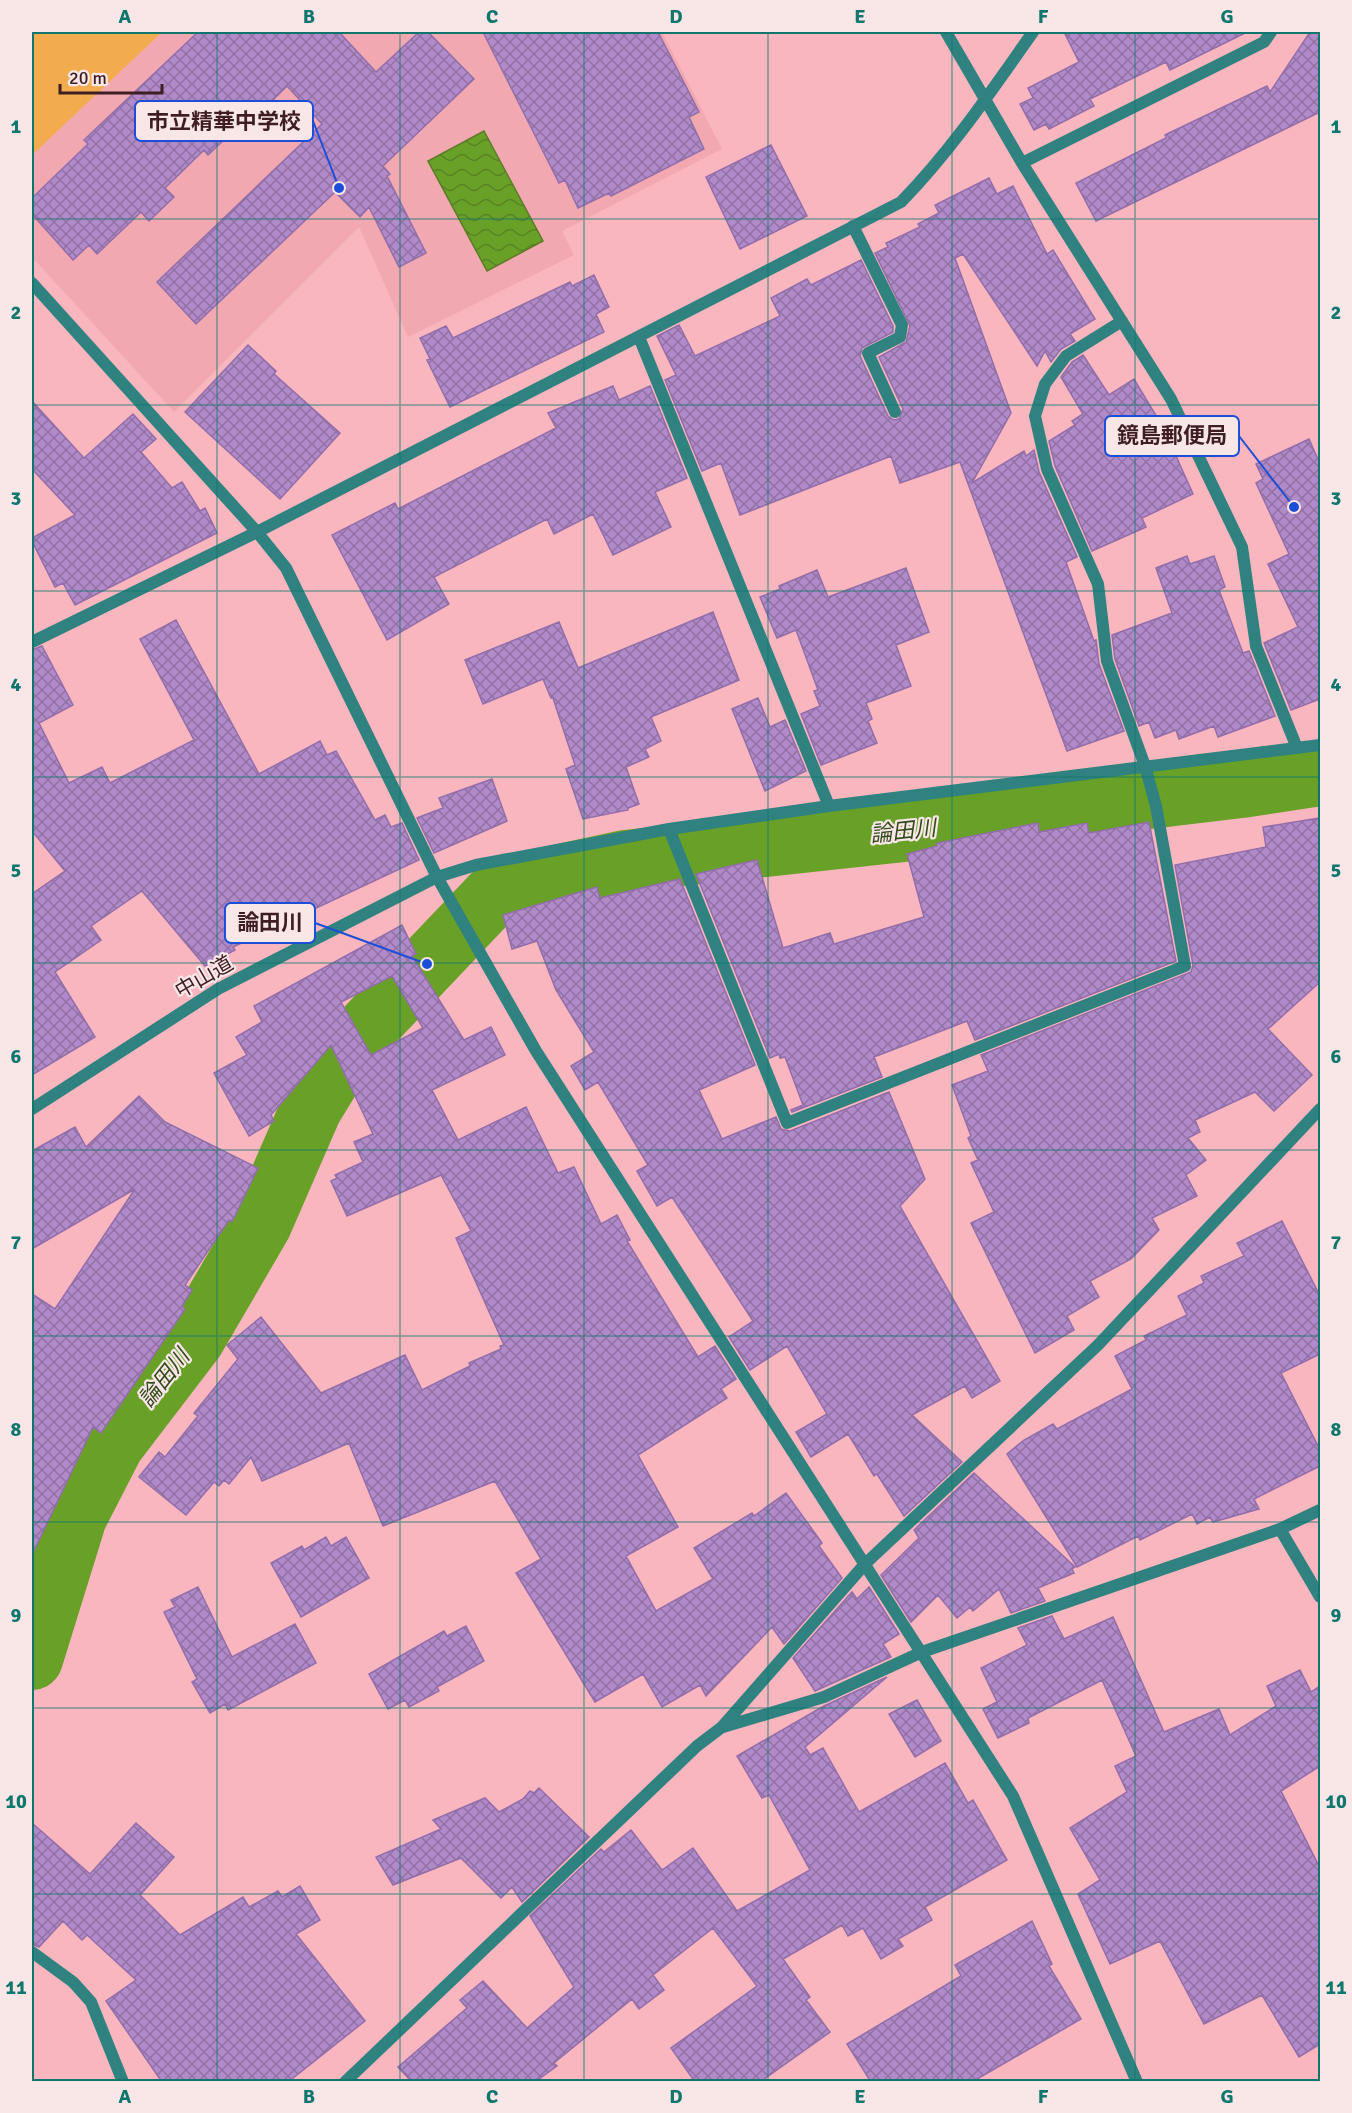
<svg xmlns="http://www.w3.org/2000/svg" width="1352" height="2113" viewBox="0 0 1352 2113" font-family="Signika,'Noto Sans JP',sans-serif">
<defs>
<pattern id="water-waves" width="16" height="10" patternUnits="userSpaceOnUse" patternTransform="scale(1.5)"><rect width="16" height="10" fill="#69a128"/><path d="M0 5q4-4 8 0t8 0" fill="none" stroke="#588322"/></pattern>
<pattern id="building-cross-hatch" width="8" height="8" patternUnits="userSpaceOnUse" patternTransform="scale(1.5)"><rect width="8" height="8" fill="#b18bc9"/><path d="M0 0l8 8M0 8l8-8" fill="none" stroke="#9171a3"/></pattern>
</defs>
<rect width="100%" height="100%" fill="#fab6be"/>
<path fill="#f1a8b0" d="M32 32H662L722 149 562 231 574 255 408 337 359 227 174 412 32 257Z"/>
<path fill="#f2ac4d" d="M32 32H162L32 155Z"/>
<path fill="url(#water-waves)" stroke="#5c7a26" stroke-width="1.5" d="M484 131 543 241 487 271 428 161Z"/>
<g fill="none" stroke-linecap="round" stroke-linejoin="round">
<path stroke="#69a128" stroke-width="62" d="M32 1659 76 1517 113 1445 194 1339 261 1224 311 1109 348 1048 501 887 513 888 546 878 625 861 1052 815 1074 807 1241 787 1320 775"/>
</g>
<path fill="url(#building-cross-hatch)" stroke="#926daa" stroke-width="1.5" fill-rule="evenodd" d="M198 32H339L376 72 419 32H428L474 79 383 166 390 174 387 176 426 253 399 267 369 207 360 217 335 192 196 324 157 282 322 124 287 86 249 124 245 120 208 155 204 150 165 188 174 197 149 221 141 212 97 254 89 245 73 260 32 214V198L88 144 84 140Z
M483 32H658L699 112 689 117 704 149 611 196 609 193 578 208 565 180 559 183Z
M1064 32H1247L1170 70 1166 62 1090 99 1094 106 1049 129 1046 124 1034 130 1020 104 1033 98 1028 88 1079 62Z
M1310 32H1320V112L1096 221 1076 183 1166 138 1165 135 1267 86 1270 92Z
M771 145 807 216 740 249 706 177Z
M989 178 997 194 1013 186 1047 254 1053 250 1095 319 1070 334 1075 341 1061 349 1051 362 1045 351 1037 366 963 254 955 258 1011 413 972 483 1024 451 1026 456 1034 450 1039 472 1077 557 1066 562 1094 641 1096 640 1099 664 1124 731 1067 751 960 462 900 483 891 456 740 515 721 463 702 471 665 380 676 375 657 336 679 325 695 356 780 316 771 298 807 279 811 285 861 260 893 326V332L862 348 860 356 888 416 894 420 899 419 903 409 879 357 906 342 910 326 875 253 888 247 886 243 920 227 918 224 939 213 935 205Z
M594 275 609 307 596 314 604 332 450 407 427 360 430 359 420 338 446 326 453 338 570 282 572 286Z
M248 345 276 371 274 374 340 433 280 499 185 412Z
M1083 355 1109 395 1134 379 1163 427 1193 494 1142 518 1146 527 1092 551 1055 466 1049 441 1075 425 1072 421 1083 414 1061 377 1072 362Z
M613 386 619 400 650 386 687 478 655 492 671 527 613 555 593 514 554 534 547 519 434 577 449 604 387 640 332 535 395 503 398 509 556 428 548 413Z
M32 401 84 458 133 414 156 439 141 452 172 488 182 482 200 511 205 508 217 533 75 605 63 583 55 587 32 541V538L75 515 32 469Z
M1309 439 1320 464V699L1291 710 1264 643 1298 627 1268 564 1289 554 1256 483 1263 479 1256 464Z
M1187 556 1190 564 1214 556 1225 587 1219 590 1243 653 1249 651 1275 716 1218 737 1214 726 1179 739 1176 730 1155 738 1149 722 1139 726 1115 659 1112 635 1172 613 1156 568Z
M906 568 929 632 896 645 911 686 866 703 872 719 868 721 877 743 821 765 801 714 820 706 814 691 818 690 796 630 777 638 760 597 780 589 779 586 817 570 828 597Z
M713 612 739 680 651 717 661 741 645 749 649 757 626 767 639 804 628 808V810L583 819 566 769 575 765 553 698H551L543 679 483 704 465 660 559 622 578 668Z
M176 620 259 774 320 741 327 755 336 751 375 820 385 815 391 827 402 823 419 860 233 947 235 950 205 966 142 891 91 926 101 940 55 972 95 1037 32 1075V894L65 871 32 831V650L42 646 73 705 39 723 69 783 102 767 110 783 194 740 140 639Z
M758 698 770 727 785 720 806 771 765 791 732 709Z
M492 779 507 821 434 853 417 818 443 808 439 798Z
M1320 818V982L1268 1029 1312 1075 1274 1111 1255 1092 1195 1120 1200 1132 1188 1138 1206 1160 1186 1175 1197 1196 1152 1218 1159 1230 1131 1259 1090 1281 1099 1297 1067 1316 1074 1330 1035 1353 971 1223 994 1212 971 1163 978 1160 968 1138 971 1136 952 1085 988 1071 981 1055 1191 972 1193 965 1175 865 1266 847 1263 827Z
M1149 822 1176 961 975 1040 967 1021 874 1057 882 1077 792 1112 791 1110 803 1105 785 1057 780 1058 779 1054 770 1058 696 874 757 860 783 948 830 933 834 944 924 917 907 854 937 846V843L1038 823 1039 832 1087 823 1089 833Z
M680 879 755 1065 699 1090 722 1139 776 1117 781 1129 790 1131 889 1092 925 1179 900 1206 1000 1381 972 1398 965 1386 912 1415 962 1462 904 1516 877 1474 874 1476 848 1434 811 1457 796 1432 827 1414 787 1346 750 1370 729 1337 753 1321 672 1197 657 1206 637 1171 648 1165 598 1082 585 1090 571 1066 594 1052 556 990 537 941 512 949 503 915 597 887 600 898Z
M402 925 416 954 412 956 464 1040 491 1027 505 1055 432 1090 458 1140 526 1107 558 1173 574 1167 601 1224 617 1215 630 1240 627 1241 698 1357 715 1346 736 1379 721 1389 727 1398 638 1455 678 1527 626 1556 656 1611 713 1579 694 1548 752 1513 754 1516 786 1493 822 1543 819 1546 842 1578 784 1644 772 1627 706 1696 700 1685 662 1707 643 1674 595 1702 516 1573 541 1559 495 1481 383 1526 349 1443 262 1481 251 1457 229 1484 224 1480 219 1486 214 1482 186 1515 139 1477 159 1452 165 1457 198 1416 194 1413 238 1359 227 1345 261 1317 321 1393 405 1355 422 1390 470 1366 469 1363 501 1349 500 1346 504 1345 456 1238 471 1231 441 1175 347 1216 331 1181 337 1178 335 1175 363 1162 354 1142 373 1134 331 1045 271 1115 274 1121 249 1136 214 1073 247 1055 236 1037 262 1022 254 1006ZM392 976 423 1028 371 1055 341 1002Z
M139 1096 165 1122 258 1168 232 1222 229 1220 185 1285 192 1290 182 1306 185 1309 101 1433 93 1427 32 1555V1294L55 1309 135 1189 32 1249V1151L75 1127 86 1147Z
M1282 1221 1320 1296V1354L1281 1373 1320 1450V1466L1254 1499 1259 1509 1213 1522 1210 1517 1197 1524 1192 1514 1140 1540 1138 1536 1077 1567 1007 1454 1024 1440 1053 1424 1057 1429 1132 1389 1115 1356 1146 1340 1144 1336 1187 1315 1178 1296 1204 1283 1201 1276 1244 1256 1237 1243Z
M974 1473 1075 1567 1072 1569 1074 1573 1038 1588 1045 1601 1011 1613 999 1589 973 1611 970 1607 957 1618 938 1595 911 1622 881 1575 919 1538 914 1530Z
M326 1537 331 1546 346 1537 369 1578 301 1617 271 1563 302 1546 304 1550Z
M198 1587 232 1657 295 1624 316 1663 228 1710 225 1704 210 1713 192 1682 197 1679 164 1612 175 1607 171 1600Z
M869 1587 899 1634 883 1644 891 1657 815 1691 793 1658 852 1592 857 1599Z
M1052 1616 1064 1639 1113 1617 1164 1732 1219 1709 1230 1735 1276 1706 1267 1686 1300 1670 1311 1692 1320 1686V1766L1281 1791 1320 1868V2044L1299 2057 1262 1995 1204 2024 1160 1941 1110 1964 1078 1894 1100 1880 1070 1828 1127 1792 1115 1766 1136 1756 1102 1680 1028 1718 1029 1723 998 1738 983 1709 997 1702 981 1668 1027 1645 1018 1628Z
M466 1626 484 1661 437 1687 439 1691 409 1707 405 1700 388 1709 369 1674 444 1631 447 1636Z
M887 1677 805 1747 810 1755 823 1748 859 1812 945 1763 968 1803 973 1800 1007 1860 925 1907 932 1920 898 1939 903 1946 881 1959 863 1928 848 1936 842 1925 783 1959 810 1997 806 2000 830 2032 760 2082H695L671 2048 757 1986 713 1928 653 1975 664 1990 639 2009 632 1999 554 2063 557 2066 535 2082H412L398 2067 467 2008 460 2000 483 1981 527 2028 574 1987 530 1916 601 1849 604 1852 631 1830 662 1870 693 1848 737 1911 810 1870 769 1795 762 1798 737 1756 824 1706Z
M917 1700 941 1741 915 1757 889 1714Z
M539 1788 589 1837 522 1902 512 1887 501 1898 461 1858 393 1885 376 1857 441 1829 433 1820 485 1798 499 1812 523 1799 530 1791 534 1793Z
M32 1823 90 1874 136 1823 174 1857 140 1895 180 1935 243 1897 249 1907 278 1891 282 1897 300 1886 320 1920 296 1934 365 2021 288 2082H162L106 2001 136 1980 87 1935 82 1940 63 1921 39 1947 32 1944Z
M1032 1921 1052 1964 1049 1966 1081 2019 972 2082H871L847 2044 961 1976 955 1965Z"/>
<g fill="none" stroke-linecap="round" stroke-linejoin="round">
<path stroke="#2f827f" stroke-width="12" d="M853 226 902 325 900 337 868 353 895 412"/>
<path stroke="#2f827f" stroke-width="12" d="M946 32 1022 163 1171 399 1242 547 1256 646 1297 748
M1022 163 1264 42 1271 32
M32 283 257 532 286 568 437 877 536 1051 1013 1796 1137 2082
M639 337 829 806
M32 642 257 532 901 202C951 151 992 90 1033 32
M669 829 787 1123 1185 966 1156 806 1145 766 1107 661 1098 584 1047 469 1035 416 1045 384 1066 356 1122 321
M32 1109 218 989 437 877 476 865 669 829 829 806 1320 745
M1280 1529 1320 1597
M723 1727 824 1697 922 1652 1280 1529 1320 1510
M32 1952 73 1982 91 2002 123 2082
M345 2082 697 1746 722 1727 865 1564 1098 1345 1320 1109"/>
</g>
<path fill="none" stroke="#0f766e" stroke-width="1.5" stroke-opacity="0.55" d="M217 32V2082M400 32V2082M584 32V2082M768 32V2082M952 32V2082M1135 32V2082M32 219H1320M32 405H1320M32 591H1320M32 777H1320M32 963H1320M32 1150H1320M32 1336H1320M32 1522H1320M32 1708H1320M32 1894H1320"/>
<g text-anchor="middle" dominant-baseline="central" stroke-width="4.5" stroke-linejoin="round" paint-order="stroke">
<g font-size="21" fill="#3e1e23" stroke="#f9e7e8">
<text transform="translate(204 977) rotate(-30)">中山道</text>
</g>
<g font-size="22" font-style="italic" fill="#334a1c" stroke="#f9e7e8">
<text transform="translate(903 831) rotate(-6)">論田川</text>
<text transform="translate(164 1378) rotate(-52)">論田川</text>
</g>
</g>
<path fill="none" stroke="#1d4ed8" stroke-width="2" d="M339 188L313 121M1294 507L1239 436M427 964L315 923"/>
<g fill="#1d4ed8" stroke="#f9e7e8" stroke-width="2">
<circle cx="339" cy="188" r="6"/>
<circle cx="1294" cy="507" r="6"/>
<circle cx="427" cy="964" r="6"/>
</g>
<g fill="#f9e7e8" stroke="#1d4ed8" stroke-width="2">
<rect x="135" y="101" width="178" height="40" rx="6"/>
<rect x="1105" y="416" width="134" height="40" rx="6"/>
<rect x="225" y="903" width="90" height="40" rx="6"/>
</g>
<g font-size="22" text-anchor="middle" font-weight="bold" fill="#3e1e23">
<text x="224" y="129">市立精華中学校</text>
<text x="1172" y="443">鏡島郵便局</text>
<text x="270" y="930">論田川</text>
</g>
<rect width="1352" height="2113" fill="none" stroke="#f9e7e8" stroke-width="66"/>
<path d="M60 84v9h102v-9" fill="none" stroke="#3e1e23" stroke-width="3"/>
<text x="69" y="84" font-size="18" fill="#3e1e23" stroke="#f9e7e8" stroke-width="4.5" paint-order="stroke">20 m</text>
<rect x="33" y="33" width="1286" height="2047" fill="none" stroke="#0f766e" stroke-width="2"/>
<g font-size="20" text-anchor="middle" font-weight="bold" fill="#0f766e">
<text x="125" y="23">A</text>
<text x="309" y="23">B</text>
<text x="492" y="23">C</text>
<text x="676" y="23">D</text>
<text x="860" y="23">E</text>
<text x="1043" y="23">F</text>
<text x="1227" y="23">G</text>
<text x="16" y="133">1</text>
<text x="1336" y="133">1</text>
<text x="16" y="319">2</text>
<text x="1336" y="319">2</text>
<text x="16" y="505">3</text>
<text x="1336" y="505">3</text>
<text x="16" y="691">4</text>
<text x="1336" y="691">4</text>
<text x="16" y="877">5</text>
<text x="1336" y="877">5</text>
<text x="16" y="1063">6</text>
<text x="1336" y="1063">6</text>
<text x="16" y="1249">7</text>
<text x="1336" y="1249">7</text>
<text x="16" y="1436">8</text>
<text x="1336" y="1436">8</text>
<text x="16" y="1622">9</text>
<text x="1336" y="1622">9</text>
<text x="16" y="1808">10</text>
<text x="1336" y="1808">10</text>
<text x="16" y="1994">11</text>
<text x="1336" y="1994">11</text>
<text x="125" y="2103">A</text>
<text x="309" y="2103">B</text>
<text x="492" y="2103">C</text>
<text x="676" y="2103">D</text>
<text x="860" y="2103">E</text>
<text x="1043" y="2103">F</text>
<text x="1227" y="2103">G</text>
</g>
</svg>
